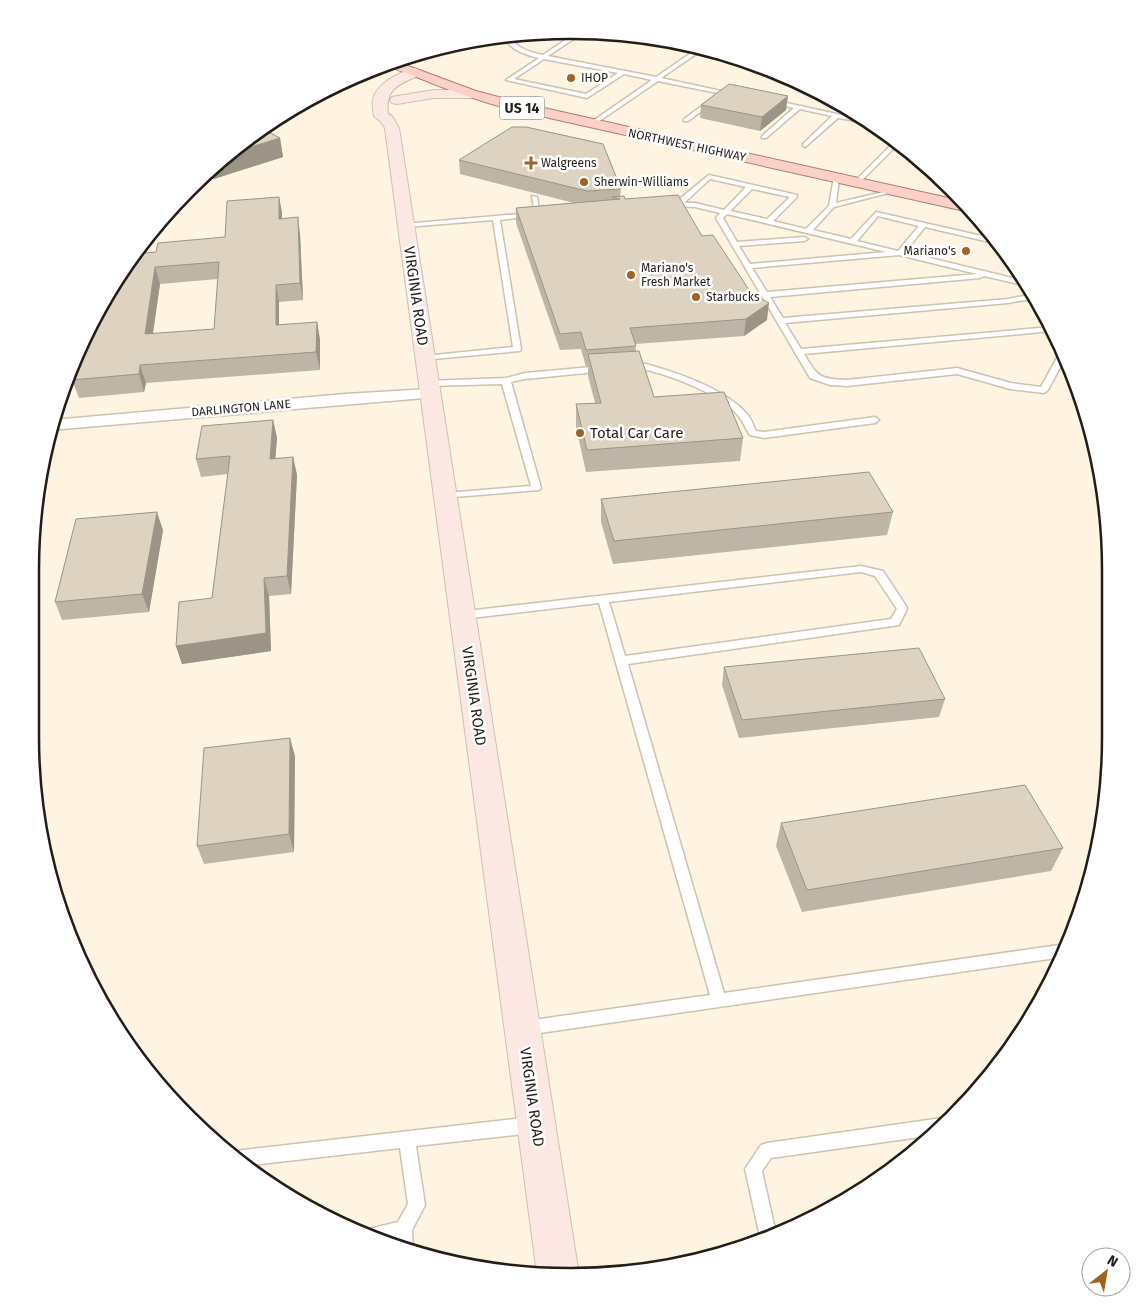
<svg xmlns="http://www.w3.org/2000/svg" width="1141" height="1307" viewBox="0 0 1141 1307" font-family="'Fira Sans',sans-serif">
<rect width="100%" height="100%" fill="#fff3e1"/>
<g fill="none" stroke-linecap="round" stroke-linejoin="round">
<g stroke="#ccc2b0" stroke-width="3">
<path id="lane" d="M577 32H584L548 56 656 77 694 51 596 32 606 31 699 48 734 57 732 59 699 52 661 78 735 94 732 96 658 81 592 126 590 125V123L652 80 624 74 587 98 506 80 539 58C523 55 509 48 501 35L531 34 529 36 508 37C518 48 528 52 543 55ZM544 59 618 73 586 94 514 79Z
M710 100 715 101 688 121H684V119Z
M773 100 864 120 869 123 838 118 805 147 803 146V144L832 116 800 109 766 138H762V136L794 108 771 103Z
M896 140 900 142 859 183H855V181Z
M920 160 935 175 916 166 915 165Z
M709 175 797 195V197L773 221 806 229 829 206 834 177 839 178 836 203 896 189V191L834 207 813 230 851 239 876 212 995 239 998 244 925 227 905 252 1025 281 1028 286 984 276 980 278 770 297 783 318 1008 299 1034 294 1037 298 1008 303 785 323 801 349 1051 327 1053 331 804 354C818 377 819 379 847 380L957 368 1011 383 1041 387 1059 354 1062 352 1065 358 1048 390 1044 393 1010 389 957 374 847 386 830 385 810 378 716 218 720 213 695 207 669 206 666 204 669 202H676ZM710 179 746 187 724 210 695 203H684ZM752 189 790 197 767 219 730 211ZM727 214 886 252 750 264 739 246 804 241 808 239 804 237 737 242 723 218ZM878 216 919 226 898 251 857 241ZM899 255 977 274 767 292 752 268Z
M532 196 537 197 540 216 535 215Z
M531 213 534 215 533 216 500 220 521 349 520 351 422 360V356H425L513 347 493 220 406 227 402 225 404 224Z
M646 364C678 373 724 388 747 414 751 418 753 425 756 431L764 432 875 417 879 420 875 423 764 438 750 435C746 430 744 423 740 418 723 395 675 377 647 370 640 368 631 373 625 368L629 365Z
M603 366 607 369 606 371 525 379 511 382 541 488 539 490 442 498 440 496 442 494 445 493 531 486 502 384 429 386 425 383 426 381 506 378 525 373Z
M861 566 883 571 906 606 907 609 899 625 628 664 724 993 1066 944 1069 945 1063 957 526 1035 521 1033 519 1028 521 1023 526 1021 710 995 599 603 462 619 458 618 457 615 458 612ZM861 572 875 576 897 609 891 619 625 656 609 602Z
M532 1117 538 1119 540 1125 538 1131 532 1133 416 1146 425 1205 412 1230 413 1249 396 1245V1239L385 1242 360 1234 361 1231 398 1222 408 1204 400 1148 243 1166 229 1154 235 1151Z
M942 1118 947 1120 934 1135 771 1158 762 1171 776 1234 761 1241 745 1169 761 1145 767 1143Z"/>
</g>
<g stroke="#ccc2b0" stroke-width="3">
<path id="street" d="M430 389 436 391 438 394 436 397 50 430 53 420 345 394Z"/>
</g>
<g stroke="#ccc2b0" stroke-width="2">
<path id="secondary" d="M415 68 422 72 420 75C399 84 385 88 388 114L392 116 399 128 579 1275 537 1274 385 128 381 122 374 116C373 111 372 105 373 100 376 83 400 72 415 68Z
M434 90H471L478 94 471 98H434L397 104 392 103 390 100 392 97 397 96Z"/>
</g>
<g stroke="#ac7e71" stroke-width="2">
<path id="primary" d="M397 59 403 64 476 91 517 102 962 201 973 211 969 212 509 109C476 100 445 89 414 76 404 72 395 70 386 64Z"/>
</g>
<use href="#lane" fill="#fff" fill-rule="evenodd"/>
<use href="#street" fill="#fff" fill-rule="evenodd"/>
<use href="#secondary" fill="#fce8e3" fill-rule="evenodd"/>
<use href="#primary" fill="#fad0c7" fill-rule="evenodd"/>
</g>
<path fill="#bfb5a6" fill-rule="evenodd" d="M701 105 786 110 760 131 700 118Z
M280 138 283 157 214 179 210 176 199 180 214 164Z
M459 160 621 189 620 197 702 236 767 320 744 336 635 344 636 351 654 397 743 438 740 461 586 472 576 427V404L595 403 588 376V366L586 367 581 349 560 350 516 223V208L574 203 460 174Z
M279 197 282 213V219L300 234 303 300 279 302V325L317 322 320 340V370L146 383 144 392 79 398 72 380 156 252 225 237ZM218 279 214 329 153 334 160 284Z
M273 420 277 438 275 459 293 457 297 475 291 594 269 596 271 651 182 664 176 646 212 598 228 474 201 477 196 459Z
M601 499 893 512 887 535 613 564 601 522Z
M163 530 149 612 62 620 55 602Z
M724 667 945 699 939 717 739 738 722 685Z
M295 756 294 852 204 864 197 846Z
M781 823 1063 848 1051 871 802 912 776 846Z"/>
<path fill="#9b9487" d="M788 96 786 110 760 131 762 117Z
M280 138 283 157 214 179 212 167 214 164 228 154Z
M208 170 210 176 199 180Z
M279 197 282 213V235L279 219Z
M298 217 300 234 303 300 300 283Z
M155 267 160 284 150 352 145 334Z
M276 285 279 302V342L276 325Z
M769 303 767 320 744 336 746 319Z
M317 322 320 340V370L316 352Z
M140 365 146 383 144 392 139 374Z
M273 420 277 438 274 477 270 459Z
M293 457 297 475 291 594 287 576Z
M157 512 163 530 149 612 142 594Z
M264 578 269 596 271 651 182 664 176 646Z
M290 738 295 756 294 852 289 834Z"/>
<path fill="#ded3c1" stroke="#9b9487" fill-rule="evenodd" d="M729 84 788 96 762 117 701 105Z
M512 127H526L603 144 621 189 587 191 459 160Z
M263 129 280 138 228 154Z
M678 195 702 236 713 235 751 293 769 303 746 319 630 328 636 346 586 350 581 332 560 334 516 208 620 199 612 197 624 196 625 199Z
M279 197V219L298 217 300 283 276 285V325L317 322 316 352 140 365 139 374 72 380 78 353 102 300 134 254 156 252 158 243 225 237 227 201ZM219 262 214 329 145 334 155 267Z
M639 351 654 397 724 392 743 438 587 450 576 404 601 403 588 354Z
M273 420 270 459 293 457 287 576 264 578 266 633 176 646 179 602 212 598 230 456 196 459 202 426Z
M869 472 893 512 614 541 601 499Z
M157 512 142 594 55 602 76 519Z
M919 648 945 699 742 720 724 667Z
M290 738 289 834 197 846 204 748Z
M1025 785 1063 848 807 890 781 823Z"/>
<g fill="#9f6326" stroke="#fff" stroke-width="2">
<circle cx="571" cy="78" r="5"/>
<path d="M528.5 155.5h5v5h5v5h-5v5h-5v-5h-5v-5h5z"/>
<circle cx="584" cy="182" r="5"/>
<circle cx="966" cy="251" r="5"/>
<circle cx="631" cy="275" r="5"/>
<circle cx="696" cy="297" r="5"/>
<circle cx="580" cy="433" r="5"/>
</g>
<g text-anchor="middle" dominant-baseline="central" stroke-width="5" stroke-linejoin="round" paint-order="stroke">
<g font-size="12" fill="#221e17" stroke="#fff" text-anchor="start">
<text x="581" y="78">IHOP</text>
<text x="541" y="163">Walgreens</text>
<text x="594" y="182">Sherwin-Williams</text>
<text x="956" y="251" text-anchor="end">Mariano's</text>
<text x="641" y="268">Mariano's<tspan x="641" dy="14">Fresh Market</tspan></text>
<text x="706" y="297">Starbucks</text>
</g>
<g font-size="12" fill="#221e17" stroke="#fff">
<text transform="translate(687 145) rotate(12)">NORTHWEST HIGHWAY</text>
<text transform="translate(241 408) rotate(-5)">DARLINGTON LANE</text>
</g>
<rect fill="#fff" stroke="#64625d" stroke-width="1" x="499.5" y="96.5" width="45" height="23" rx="4"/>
<g font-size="14" font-weight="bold" fill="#221e17">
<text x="522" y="108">US 14</text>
</g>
<g font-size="15" fill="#221e17" stroke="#fff">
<text transform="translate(416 296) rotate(82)">VIRGINIA ROAD</text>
<text transform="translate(474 696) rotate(82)">VIRGINIA ROAD</text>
<text transform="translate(532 1097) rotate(82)">VIRGINIA ROAD</text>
</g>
<g font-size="15" fill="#221e17" stroke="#fff" text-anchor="start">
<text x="590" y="433">Total Car Care</text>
</g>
</g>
<path d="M0 0H1141V1307H0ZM570 39H571A531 531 0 0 1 1102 570V737A531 531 0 0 1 571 1268H570A531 531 0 0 1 39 737V570A531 531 0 0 1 570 39Z" fill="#fff" fill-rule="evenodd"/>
<path fill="none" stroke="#221e17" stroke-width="2.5" d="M570 39H571A531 531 0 0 1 1102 570V737A531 531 0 0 1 571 1268H570A531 531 0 0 1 39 737V570A531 531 0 0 1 570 39Z"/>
<g transform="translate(1106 1272) rotate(31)"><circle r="24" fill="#ffffff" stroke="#a7a5a2"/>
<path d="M0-4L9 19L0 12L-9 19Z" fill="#9f6326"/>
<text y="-8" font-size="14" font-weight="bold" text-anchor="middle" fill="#221e17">N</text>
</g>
</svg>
